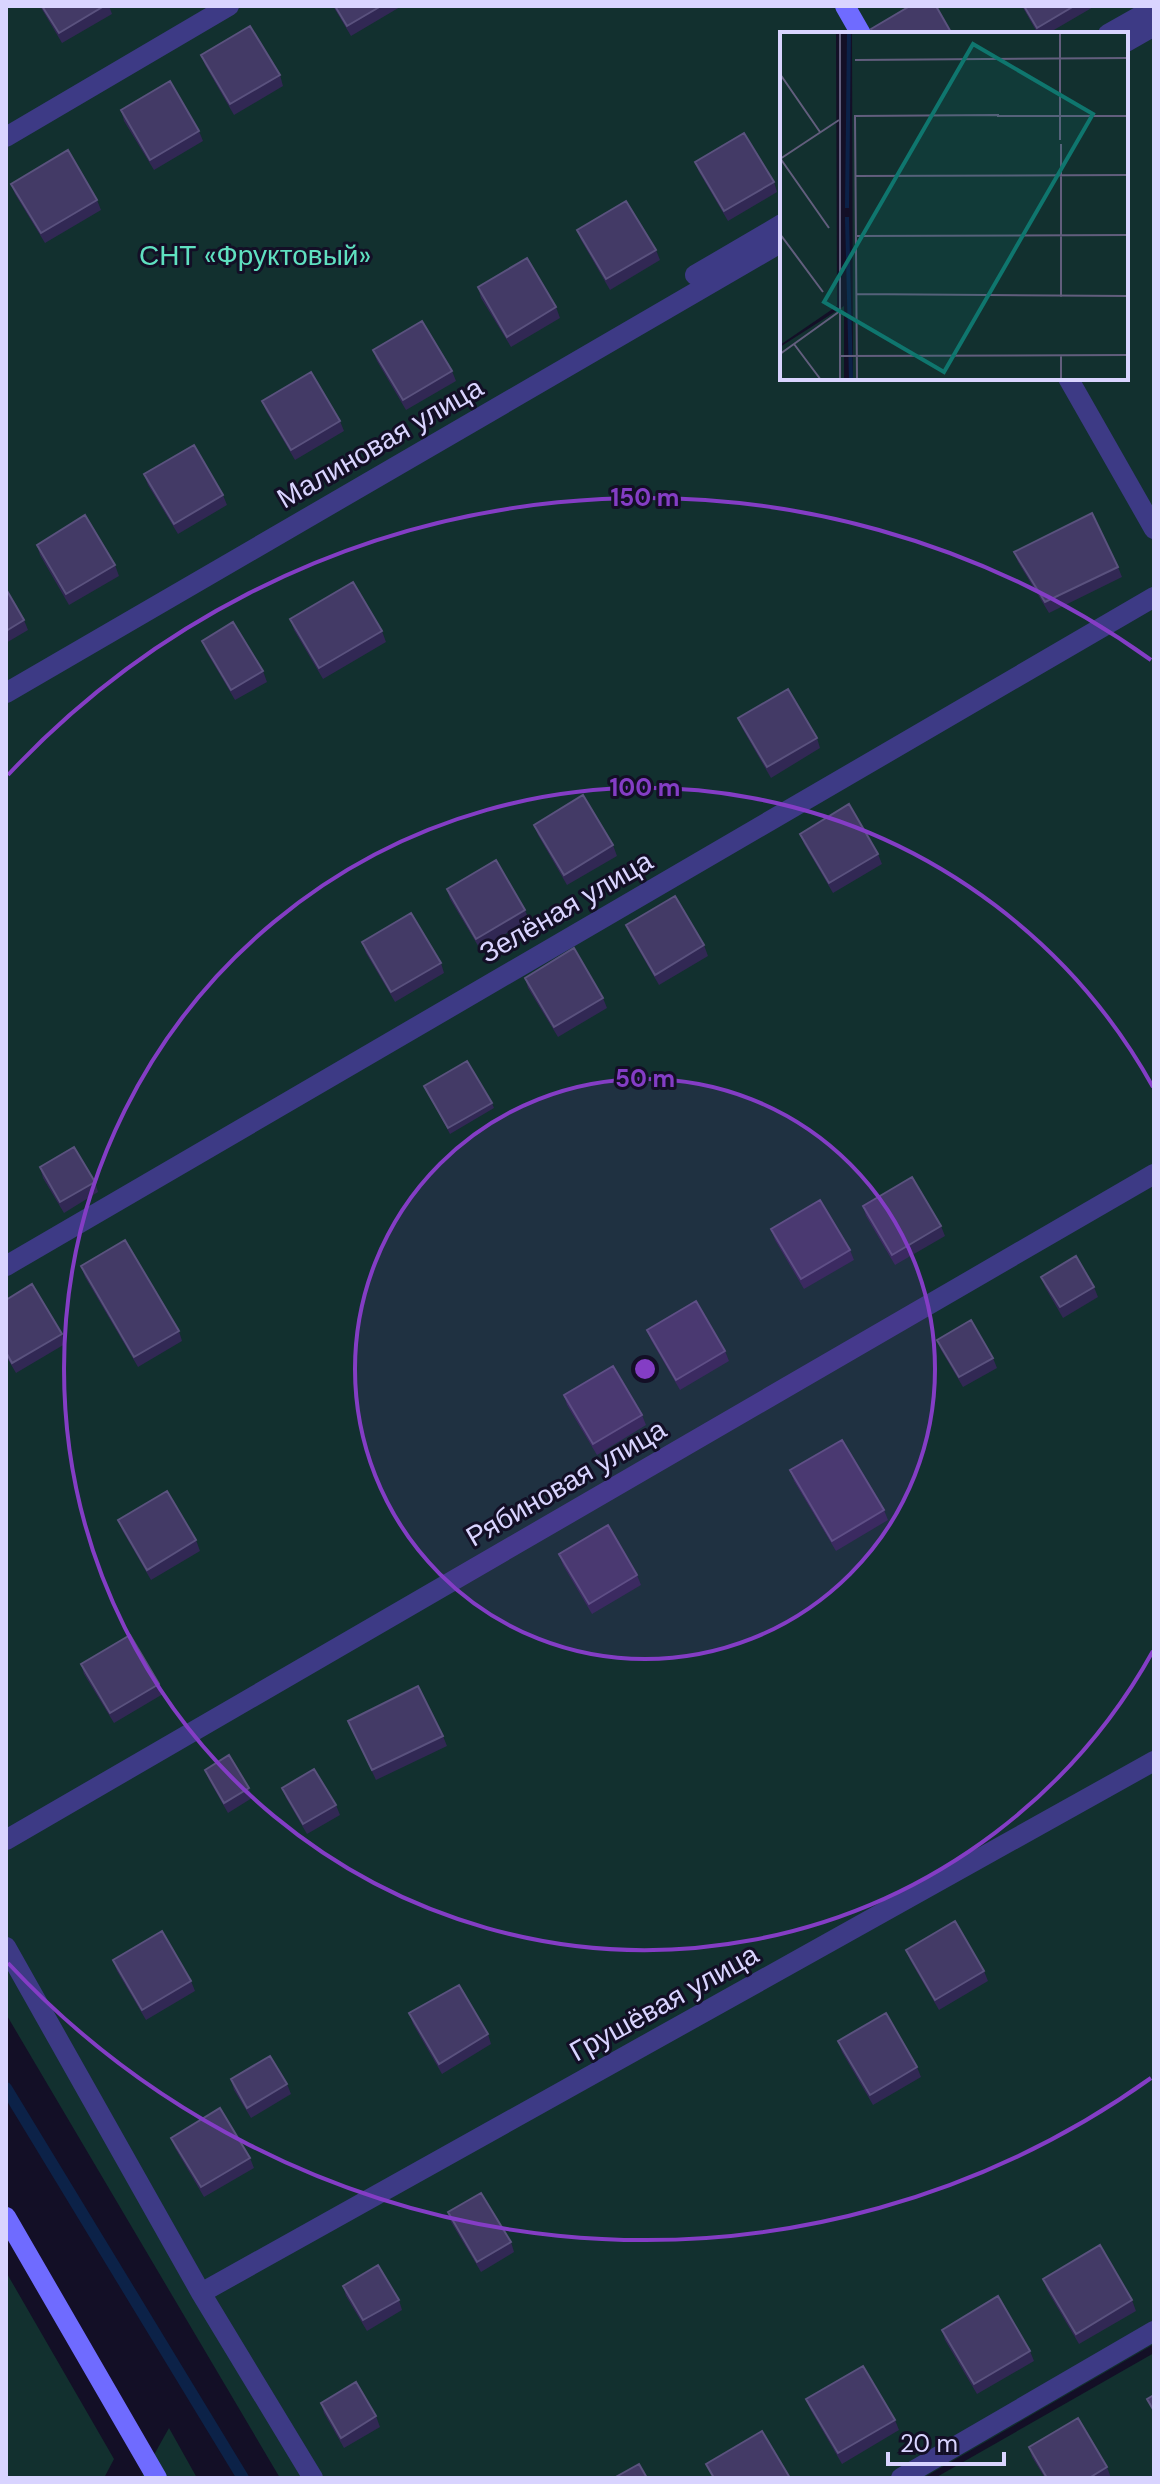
<svg xmlns="http://www.w3.org/2000/svg" width="1160" height="2484" viewBox="0 0 1160 2484" font-family="'DM Sans',sans-serif">
<rect width="100%" height="100%" fill="#130f26"/>
<path fill="#12302f" d="M6 6H1154L1126 34H782V236L6 687Z
M1154 23V2344L923 2478H280L6 2014V690L782 239V378H1126V39Z
M6 2272 114 2459 104 2478H6Z
M1154 2353V2478H935Z
M169 2428 197 2478H141Z"/>
<g fill="none" stroke-linecap="round" stroke-linejoin="round">
<path stroke="#0c2248" stroke-width="12" d="M6 2088 243 2478"/>
<path stroke="#3d3a85" stroke-width="20" d="M1108 34 1154 8
M1126 42 1154 26
M6 137 229 6
M695 275 782 224
M1068 378 1154 529
M6 693 782 242
M6 1266 1154 597
M6 1840 1154 1174
M6 1947 201 2293 313 2478
M201 2293 1154 1761
M901 2478 1154 2331"/>
<path stroke="#6f6bff" stroke-width="20" d="M845 6 861 34
M6 2217 157 2478"/>
</g>
<path fill="#312854" d="M40 6H109L112 14 62 43Z
M333 6H399L400 7 351 36Z
M1022 6H1095L1047 34H1038Z
M201 55 280 75 283 86 234 115 205 65Z
M121 110 199 131 203 141 154 170 124 121Z
M695 162 774 182 777 192 728 221 699 172Z
M11 184 97 200 101 210 45 243 15 194Z
M577 230 656 250 660 260 610 290 581 240Z
M478 287 556 307 560 318 511 347 481 298Z
M373 350 452 371 456 381 406 410 377 361Z
M262 401 340 421 344 431 295 460 266 411Z
M144 474 223 495 227 505 178 534 148 485Z
M37 545 115 565 119 576 69 605 40 555Z
M1014 552 1118 567 1122 577 1049 613 1018 562Z
M6 589 24 620 28 630 6 643Z
M290 619 382 631 386 642 323 679 294 630Z
M202 641 263 671 267 682 235 700 206 651Z
M738 718 817 738 820 748 771 778 742 728Z
M534 825 613 845 617 856 567 885 538 835Z
M800 834 878 854 882 864 833 893 804 844Z
M447 889 525 910 529 920 480 949 450 899Z
M626 925 704 945 708 956 659 985 630 935Z
M362 942 441 963 444 973 395 1002 366 953Z
M525 978 603 998 607 1008 558 1037 528 988Z
M424 1086 492 1103 494 1108 450 1134Z
M40 1167 95 1182 98 1192 64 1213 43 1178Z
M863 1206 941 1226 945 1236 895 1265 866 1216Z
M771 1229 850 1250 854 1260 804 1289 775 1240Z
M81 1266 179 1331 182 1341 138 1367 85 1277Z
M1041 1277 1094 1287 1098 1297 1063 1318 1045 1287Z
M6 1300 62 1334 65 1344 16 1373 6 1356Z
M647 1330 725 1351 729 1361 680 1390 651 1340Z
M937 1340 993 1358 997 1368 963 1387 941 1350Z
M564 1395 642 1415 646 1425 597 1455 567 1405Z
M790 1470 884 1510 888 1520 836 1551 794 1481Z
M118 1520 196 1540 200 1551 151 1580 122 1530Z
M559 1554 637 1575 641 1585 592 1614 563 1565Z
M81 1664 159 1684 163 1694 114 1723 84 1674Z
M348 1721 443 1736 447 1746 376 1780Z
M205 1770 249 1788 252 1798 228 1813 209 1780Z
M282 1788 336 1805 340 1815 307 1834 286 1798Z
M906 1950 984 1971 988 1981 939 2010 910 1960Z
M113 1960 191 1981 195 1991 146 2020 117 1971Z
M409 2013 488 2034 491 2044 442 2074 413 2024Z
M838 2041 917 2067 921 2077 873 2105 842 2052Z
M231 2079 287 2084 291 2094 251 2118 234 2090Z
M171 2138 250 2158 254 2168 204 2197 175 2148Z
M448 2212 511 2242 514 2252 481 2272 451 2222Z
M1043 2279 1132 2300 1136 2311 1079 2344 1047 2290Z
M343 2286 399 2300 402 2310 367 2331 346 2296Z
M942 2330 1030 2351 1034 2361 977 2394 945 2340Z
M806 2399 895 2420 899 2430 842 2464 810 2409Z
M321 2403 376 2416 380 2427 344 2448 324 2413Z
M1029 2447 1107 2467 1111 2478H1045L1032 2457Z"/>
<path fill="#433a66" stroke="#5a527e" stroke-width="2" d="M42 6H104L59 33Z
M335 6H381L347 26Z
M910 6H936L952 34H874L871 29Z
M1024 6H1074L1037 28Z
M250 26 280 75 230 104 201 55Z
M170 81 199 131 150 160 121 110Z
M744 133 774 182 724 211 695 162Z
M68 150 97 200 41 233 11 184Z
M626 201 656 250 606 279 577 230Z
M527 258 556 307 507 337 478 287Z
M422 321 452 371 403 400 373 350Z
M311 372 340 421 291 450 262 401Z
M194 445 223 495 174 524 144 474Z
M1092 513 1118 567 1045 602 1014 552Z
M85 515 115 565 66 594 37 545Z
M353 582 382 631 319 668 290 619Z
M6 589 24 620 6 631Z
M233 622 263 671 231 690 202 641Z
M788 689 817 738 767 767 738 718Z
M583 795 613 845 564 875 534 825Z
M849 804 878 854 829 883 800 834Z
M496 860 525 910 476 939 447 889Z
M675 896 704 945 655 975 626 925Z
M411 913 441 963 391 992 362 942Z
M574 948 603 998 554 1027 525 978Z
M467 1061 492 1103 448 1128 424 1086Z
M74 1147 95 1182 60 1202 40 1167Z
M912 1177 941 1226 892 1255 863 1206Z
M820 1200 850 1250 801 1279 771 1229Z
M125 1240 179 1331 134 1357 81 1266Z
M1076 1256 1094 1287 1060 1307 1041 1277Z
M32 1284 62 1334 12 1363 6 1352V1300Z
M696 1301 725 1351 676 1380 647 1330Z
M971 1320 993 1358 959 1377 937 1340Z
M613 1366 642 1415 593 1444 564 1395Z
M842 1440 884 1510 832 1541 790 1470Z
M167 1491 196 1540 147 1570 118 1520Z
M608 1525 637 1575 589 1604 559 1554Z
M130 1635 159 1684 110 1713 81 1664Z
M418 1686 443 1736 372 1770 348 1721Z
M229 1755 249 1788 224 1803 205 1770Z
M314 1769 336 1805 303 1824 282 1788Z
M955 1921 984 1971 935 2000 906 1950Z
M162 1931 191 1981 142 2010 113 1960Z
M459 1985 488 2034 439 2064 409 2013Z
M886 2013 917 2067 870 2095 838 2041Z
M270 2056 287 2084 247 2108 231 2079Z
M220 2108 250 2158 201 2187 171 2138Z
M481 2193 511 2242 477 2262 448 2212Z
M1100 2245 1132 2300 1076 2334 1043 2279Z
M378 2265 399 2300 363 2320 343 2286Z
M998 2296 1030 2351 974 2384 942 2330Z
M863 2366 895 2420 838 2453 806 2399Z
M356 2382 376 2416 341 2438 321 2403Z
M1154 2395V2411L1147 2399Z
M1078 2418 1107 2467 1089 2478H1047L1029 2447Z
M762 2431 790 2478H714L706 2464Z
M639 2464 647 2478H614Z"/>
<circle cx="645" cy="1369" r="290" fill="#843dc5" fill-opacity=".12"/>
<g fill="none" stroke="#843dc5" stroke-width="4">
<circle cx="645" cy="1369" r="290"/>
<path d="M1153 1651A581 581 0 1 1 1153 1087"/>
<path d="M1151 2078A871 871 0 0 1 8 1963M8 775A871 871 0 0 1 1151 660"/>
</g>
<g text-anchor="middle" dominant-baseline="central" stroke-width="6" stroke-linejoin="round" paint-order="stroke">
<g font-size="28" fill="#5fe0c0" stroke="#130f26">
<text x="255" y="255">СНТ «Фруктовый»</text>
</g>
<g font-size="28" fill="#d9d4ff" stroke="#130f26">
<text transform="translate(380 443) rotate(-30)">Малиновая улица</text>
<text transform="translate(566 907) rotate(-30)">Зелёная улица</text>
<text transform="translate(566 1483) rotate(-30)">Рябиновая улица</text>
<text transform="translate(664 2003) rotate(-29)">Грушёвая улица</text>
</g>
</g>
<g transform="translate(780 32)">
<rect width="348" height="348" fill="#130f26"/>
<path d="M0 0H56L57 274 0 313ZM72 0H348V348H73ZM64 274V348H0V315Z" fill="#12302f"/>
<path fill="none" stroke="#0c2248" stroke-width="4" d="M67 176 69 0M67 185 71 348"/>
<path fill="none" stroke="#625e7d" stroke-width="2" d="M60 0V348M280 0V108M75 28 348 26M0 42 40 100M217 84H348M0 126 49 196M0 127 59 88M75 144 348 143M0 202 43 260M77 204 348 203M76 262 348 264M281 265V112M14 312 41 348M0 322 60 279M60 324 348 323M77 348 75 84 219 83M281 348V323"/>
<path fill="#0f766e" fill-opacity="0.15" stroke="#0f766e" stroke-width="4" d="M193 12 313 82 164 340 44 270Z"/>
<rect width="348" height="348" fill="none" stroke="#d9d4ff" stroke-width="4"/>
</g>
<circle cx="645" cy="1369" r="12" fill="#843dc5" stroke="#130f26" stroke-width="4"/>
<g font-size="24" text-anchor="middle" font-weight="bold" fill="#843dc5" stroke="#130f26" stroke-width="6" stroke-linejoin="round" paint-order="stroke">
<text x="645" y="506">150 m</text>
<text x="645" y="796">100 m</text>
<text x="645" y="1087">50 m</text>
</g>
<rect width="1160" height="2484" fill="none" stroke="#d9d4ff" stroke-width="16"/>
<path d="M888 2452v12h116v-12" fill="none" stroke="#d9d4ff" stroke-width="4"/>
<text x="900" y="2452" font-size="24" fill="#d9d4ff" stroke="#130f26" stroke-width="6" paint-order="stroke">20 m</text>
</svg>
